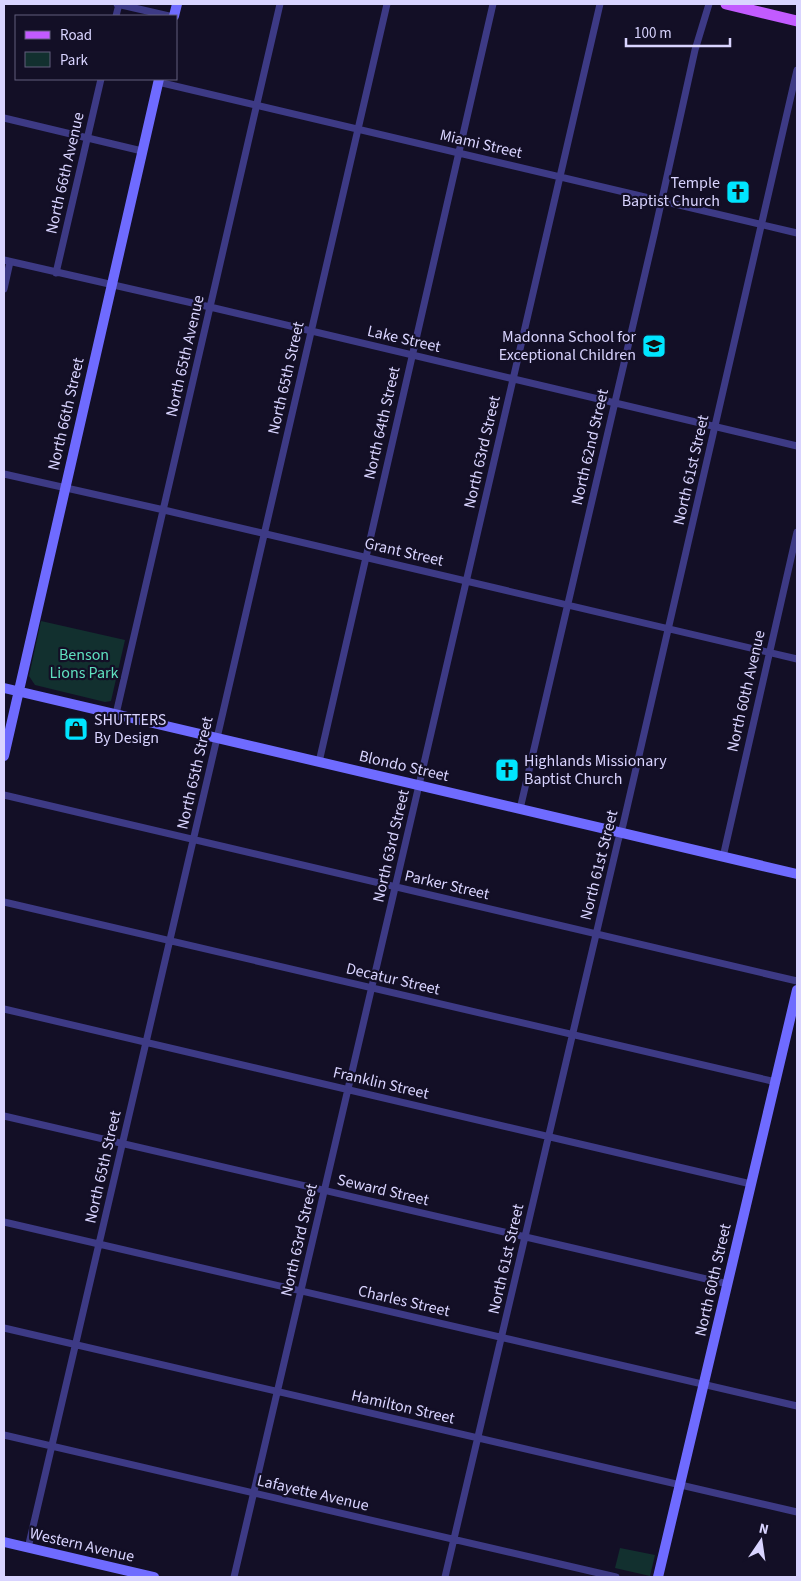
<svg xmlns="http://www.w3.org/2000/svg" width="801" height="1581" viewBox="0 0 801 1581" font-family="'Source Sans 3',sans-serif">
<rect width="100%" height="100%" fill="#130f26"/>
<path fill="#12302f" d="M41 621 125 640 111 701 105 702 35 685 29 676Z
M620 1548 655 1555 650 1576 615 1568Z"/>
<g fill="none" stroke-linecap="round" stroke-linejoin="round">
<path stroke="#3d3a85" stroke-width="7" d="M117 4 169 16
M116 16 119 4
M158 82 797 233
M4 118 142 151
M4 260 210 307 797 446
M56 273 101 79
M4 289 10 262
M4 474 164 510 797 659
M116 714 280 4
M319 762 493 4
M4 795 797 981
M520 809 654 235 695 50 709 4
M723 857 797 532
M4 902 776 1082
M4 1009 751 1184
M4 1116 728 1284
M4 1222 797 1406
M4 1328 797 1512
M4 1435 616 1577
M28 1548 217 738 387 4
M234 1577 419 785 600 4
M445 1577 618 841 623 825 797 70"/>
<path stroke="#6f6bff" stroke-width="10" d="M174 16 177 4
M4 688 797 874
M4 756 159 79
M4 1542 154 1577
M658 1577 797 990"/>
<path stroke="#c25bff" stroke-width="11" d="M726 4 797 21"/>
</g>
<defs>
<g id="church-square" transform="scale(1.25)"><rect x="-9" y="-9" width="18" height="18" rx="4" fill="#00e5ff" stroke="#130f26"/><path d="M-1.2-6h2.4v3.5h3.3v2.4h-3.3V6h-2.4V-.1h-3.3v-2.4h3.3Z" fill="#111"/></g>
<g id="school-square" transform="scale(1.25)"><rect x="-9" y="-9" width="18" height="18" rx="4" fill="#00e5ff" stroke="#130f26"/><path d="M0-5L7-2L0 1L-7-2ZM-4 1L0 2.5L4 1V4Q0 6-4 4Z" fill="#111"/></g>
<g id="shop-square" transform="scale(1.25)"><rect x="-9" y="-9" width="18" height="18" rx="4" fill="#00e5ff" stroke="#130f26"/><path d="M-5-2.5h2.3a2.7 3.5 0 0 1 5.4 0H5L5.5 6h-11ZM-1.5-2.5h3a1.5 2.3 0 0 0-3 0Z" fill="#111"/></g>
</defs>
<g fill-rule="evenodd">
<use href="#church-square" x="738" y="192"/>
<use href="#school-square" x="654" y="346"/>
<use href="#shop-square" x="76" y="729"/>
<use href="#church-square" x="507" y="770"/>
</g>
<g text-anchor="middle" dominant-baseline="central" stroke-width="4.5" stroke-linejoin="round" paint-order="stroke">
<g font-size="16" fill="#d9d4ff" stroke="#130f26">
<text transform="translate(481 144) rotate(13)">Miami Street</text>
<text transform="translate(65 173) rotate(-77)">North 66th Avenue</text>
<text transform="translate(404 339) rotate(13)">Lake Street</text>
<text transform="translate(185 356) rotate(-77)">North 65th Avenue</text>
<text transform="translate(286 378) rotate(-77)">North 65th Street</text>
<text transform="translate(66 414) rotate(-77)">North 66th Street</text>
<text transform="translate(382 423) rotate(-77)">North 64th Street</text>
<text transform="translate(590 447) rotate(-77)">North 62nd Street</text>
<text transform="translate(482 452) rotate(-77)">North 63rd Street</text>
<text transform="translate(691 470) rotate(-77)">North 61st Street</text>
<text transform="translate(404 552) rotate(13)">Grant Street</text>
<text transform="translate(746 691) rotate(-77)">North 60th Avenue</text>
<text transform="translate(404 766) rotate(13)">Blondo Street</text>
<text transform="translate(195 773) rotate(-77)">North 65th Street</text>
<text transform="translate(391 846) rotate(-77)">North 63rd Street</text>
<text transform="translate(599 865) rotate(-76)">North 61st Street</text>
<text transform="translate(447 885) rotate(13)">Parker Street</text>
<text transform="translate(393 979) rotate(13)">Decatur Street</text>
<text transform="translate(381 1083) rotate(13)">Franklin Street</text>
<text transform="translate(103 1167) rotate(-77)">North 65th Street</text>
<text transform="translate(383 1190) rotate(13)">Seward Street</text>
<text transform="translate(299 1240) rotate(-77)">North 63rd Street</text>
<text transform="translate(506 1259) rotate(-77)">North 61st Street</text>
<text transform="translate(713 1280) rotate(-77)">North 60th Street</text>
<text transform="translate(404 1301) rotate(13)">Charles Street</text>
<text transform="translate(403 1407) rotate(13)">Hamilton Street</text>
<text transform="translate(313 1493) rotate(13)">Lafayette Avenue</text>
<text transform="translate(82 1545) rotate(13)">Western Avenue</text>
</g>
<g font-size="16" fill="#d9d4ff" stroke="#130f26" text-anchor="end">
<text x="720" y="183">Temple<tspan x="720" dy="18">Baptist Church</tspan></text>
<text x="636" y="337">Madonna School for<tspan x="636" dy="18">Exceptional Children</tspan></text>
<text x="94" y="720" text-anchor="start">SHUTTERS<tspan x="94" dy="18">By Design</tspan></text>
<text x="524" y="761" text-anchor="start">Highlands Missionary<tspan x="524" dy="18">Baptist Church</tspan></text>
</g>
<g font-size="16" fill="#5fe0c0" stroke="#130f26">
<text x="84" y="655">Benson<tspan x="84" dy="18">Lions Park</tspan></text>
</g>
</g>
<rect width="801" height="1581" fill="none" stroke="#d9d4ff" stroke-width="10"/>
<rect x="15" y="15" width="162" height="65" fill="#130f26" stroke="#625e7d"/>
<rect x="25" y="31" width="25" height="8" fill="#c25bff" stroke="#625e7d"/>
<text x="60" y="40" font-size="15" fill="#d9d4ff">Road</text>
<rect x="25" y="52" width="25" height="15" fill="#12302f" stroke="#625e7d"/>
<text x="60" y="65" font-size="15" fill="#d9d4ff">Park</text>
<g transform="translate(761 1541) rotate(13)" stroke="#130f26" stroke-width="4" paint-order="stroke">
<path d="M0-4L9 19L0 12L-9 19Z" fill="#d9d4ff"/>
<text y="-8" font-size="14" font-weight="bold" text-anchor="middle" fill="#d9d4ff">N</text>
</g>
<path d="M626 38v8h104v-8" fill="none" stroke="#d9d4ff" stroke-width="2.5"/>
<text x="634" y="38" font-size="15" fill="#d9d4ff" stroke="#130f26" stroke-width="4" paint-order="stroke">100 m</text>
</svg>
